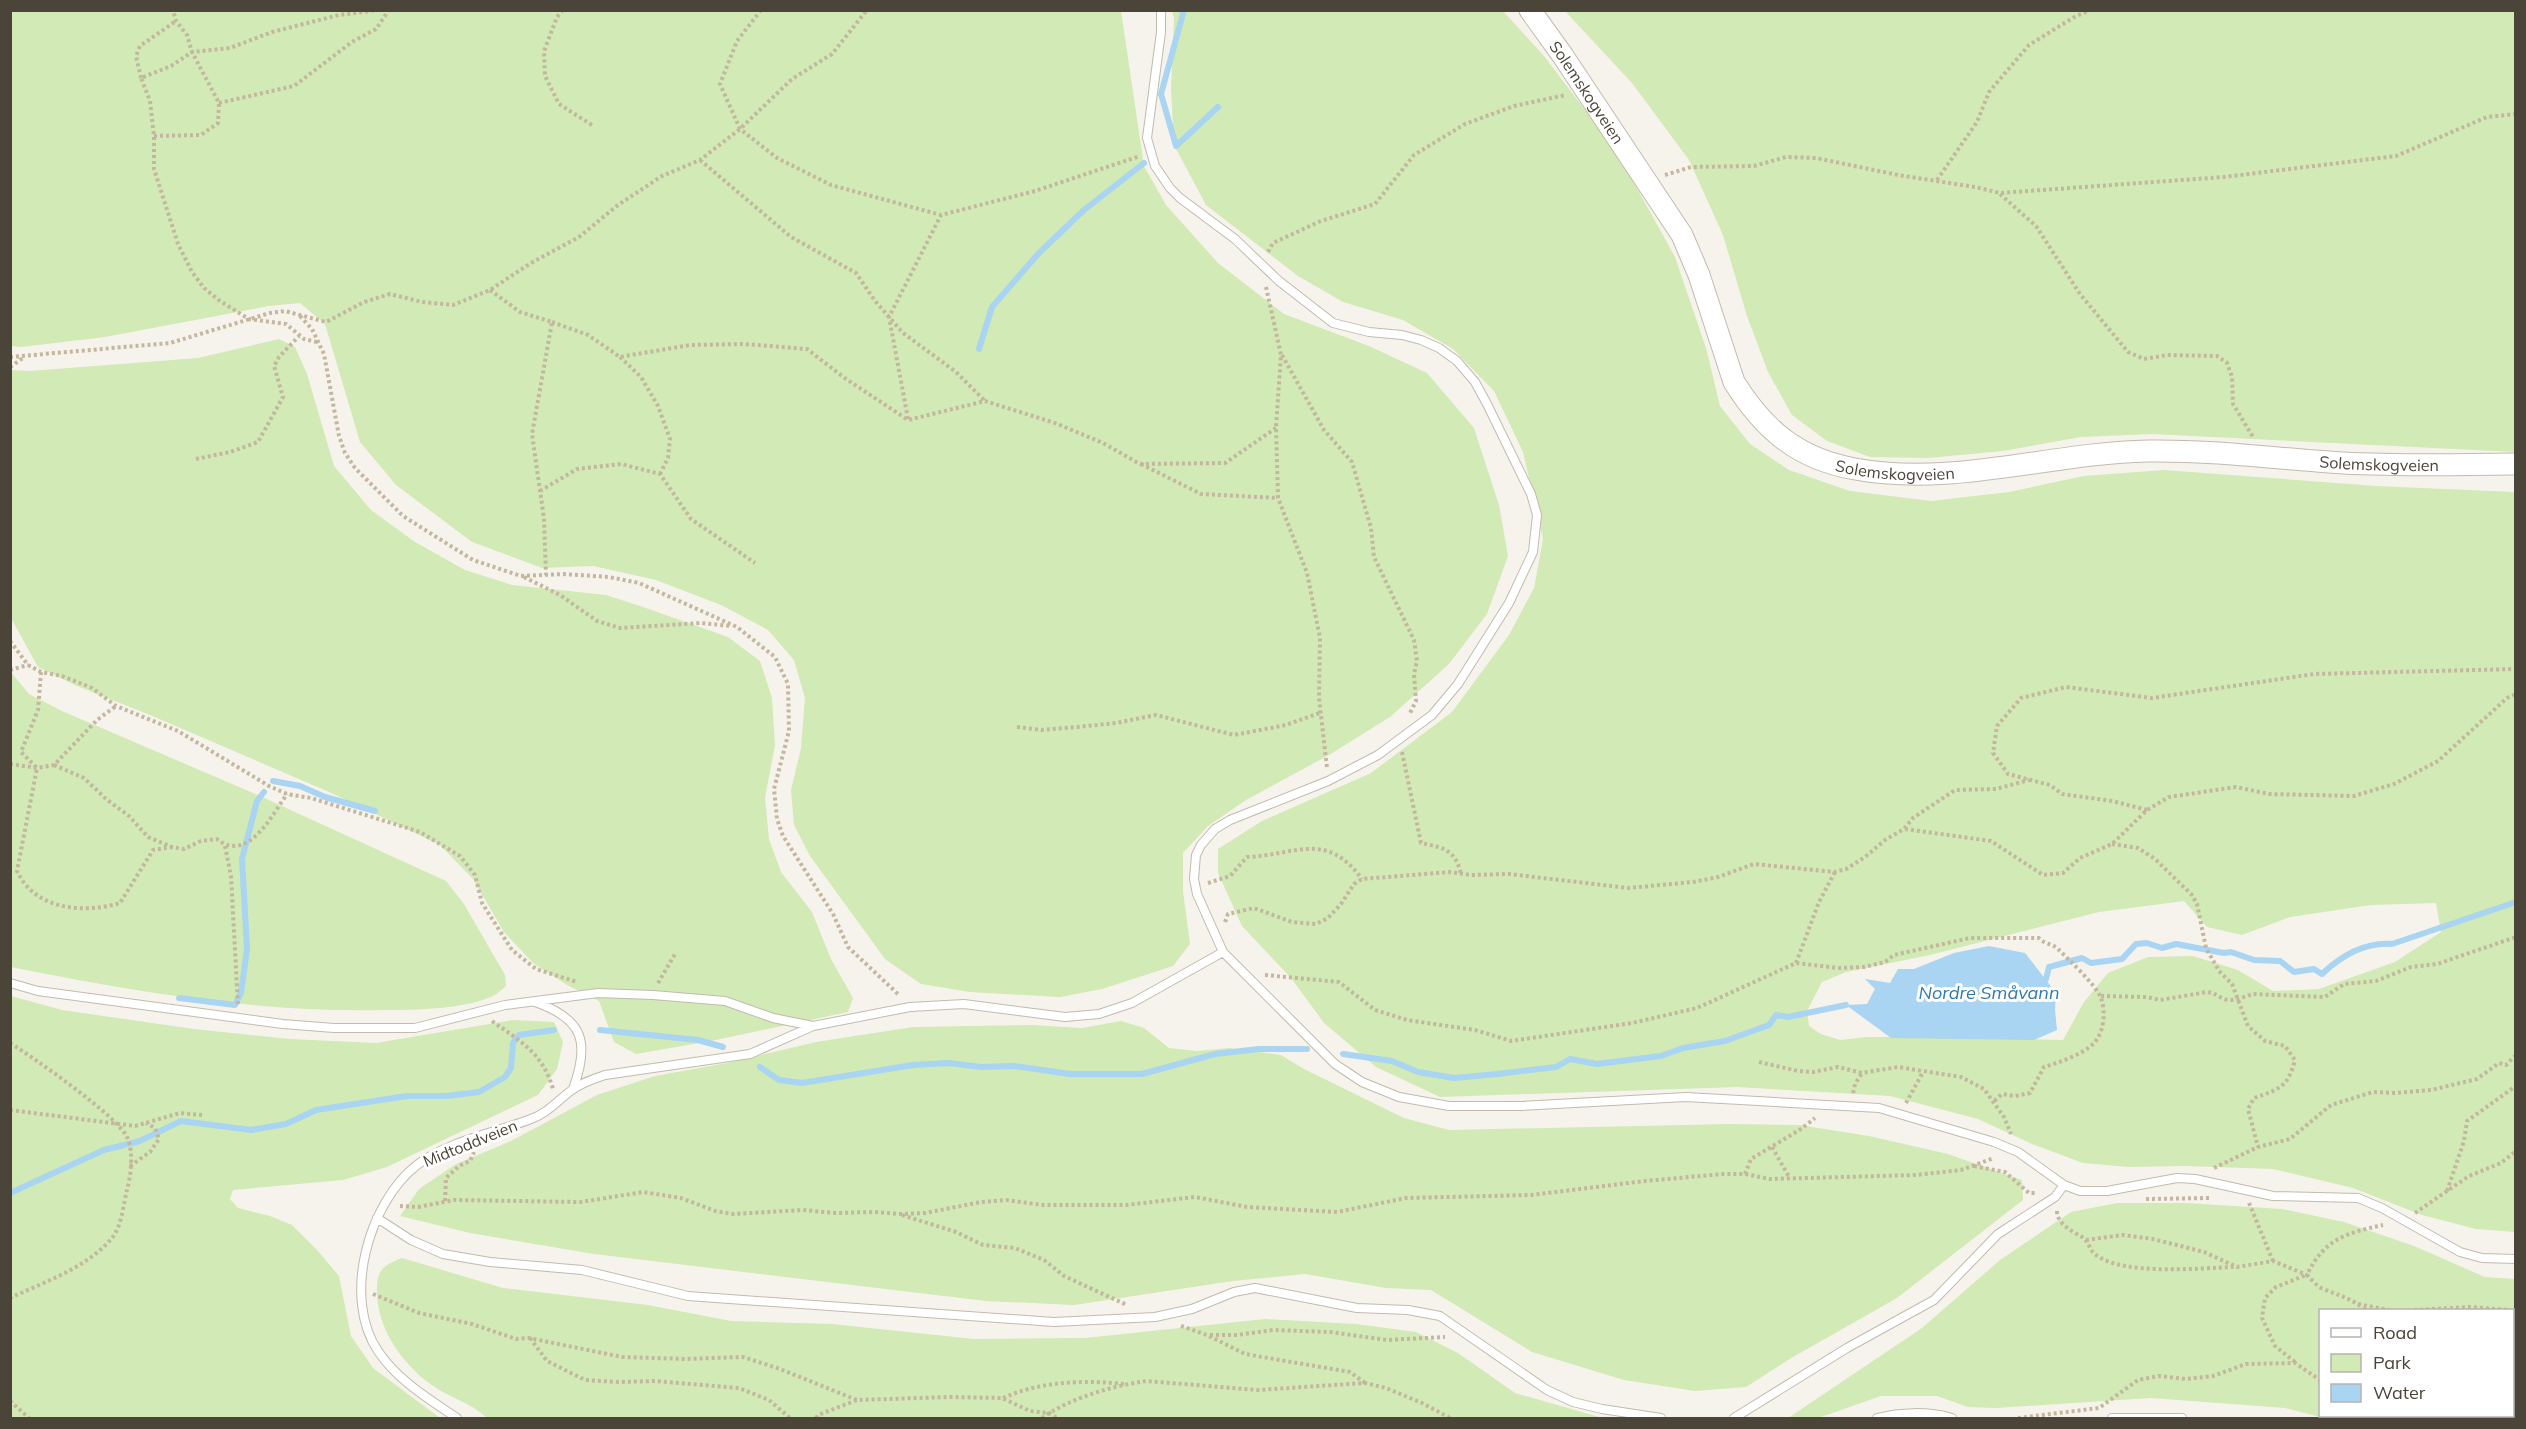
<svg xmlns="http://www.w3.org/2000/svg" width="2526" height="1429" viewBox="0 0 2526 1429" font-family="Mulish,sans-serif">
<rect width="100%" height="100%" fill="#f6f3ec"/>
<path fill="#d2eab5" fill-rule="evenodd" d="M11 10 1121 11 1144 166 1166 205 1218 263 1284 314 1369 346 1427 373 1474 428 1499 505 1508 556 1487 614 1449 664 1390 717 1329 755 1246 800 1208 826 1183 853V891L1190 944 1173 966 1102 989 1060 997 970 992 921 984 885 959 810 856 794 825 791 790 801 748 805 698 794 660 768 630 721 605 656 580 593 566 542 568 472 542 396 485 360 442 325 324 300 303 269 306 105 337 21 347 11 346Z
M1172 11H1503L1544 56 1617 152 1675 257 1706 348 1720 406 1750 444 1789 470 1850 491 1931 501 2009 492 2084 476 2164 470 2376 486 2515 492V1232L2476 1229 2422 1215 2353 1188 2273 1169 2186 1166 2129 1167 2083 1163 2032 1144 1978 1119 1890 1096 1737 1087 1440 1097 1376 1067 1324 1023 1291 978 1242 926 1218 873V849L1262 821 1371 773 1452 712 1509 635 1534 588 1543 539 1523 452 1494 391 1453 349 1403 320 1343 302 1298 276 1206 205 1174 145 1171 89 1174 18ZM2184 901 2207 927 2242 935 2290 917 2371 905 2436 903 2441 932 2395 962 2319 989 2273 991 2238 970 2193 956 2148 957 2108 973 2084 1002 2063 1040 1950 1037H1867L1840 1040 1821 1034 1809 1026 1807 1011 1822 982 1846 972 1930 955 2099 912Z
M1565 11H2515V452L2152 434 2081 437 2003 451 1928 458 1870 457 1827 441 1792 415 1768 372 1747 316 1723 235 1689 160 1632 83Z
M279 339 295 347 307 374 334 466 371 510 415 542 465 570 512 585 606 595 646 608 728 637 760 661 772 698 775 745 765 798 769 839 781 872 812 912 831 959 853 998 848 1012 711 1041 636 1054 614 1042 599 1001 567 985 533 963 504 932 473 879 440 845 336 795 150 715 77 686 38 667 11 618 10 370 30 371 198 358Z
M10 671 29 694 62 711 260 796 446 881 464 904 505 975 506 986C501 990 496 995 491 997 462 1009 418 1010 387 1010 261 1013 134 992 11 967Z
M11 996 62 1010 194 1029 290 1039 376 1043 513 1020 554 1022 563 1042 557 1069 538 1095 387 1167 343 1180 233 1190 230 1199 238 1208 270 1216 292 1225 317 1250 339 1276 351 1336 373 1368 440 1418H11Z
M1121 1021 1144 1028 1169 1048 1197 1051 1229 1048 1281 1055 1304 1069 1404 1118 1449 1130 1728 1124 1799 1125 1869 1136 1948 1154 2022 1180 2023 1200 1897 1298 1793 1357 1746 1387 1695 1391 1624 1380 1532 1352 1431 1290 1386 1288 1305 1274 1233 1281 1074 1305 986 1301 594 1254 470 1233 400 1216 419 1189 456 1164 511 1141 597 1095 655 1076 727 1063 816 1042 913 1027 1032 1025 1082 1028Z
M2117 1203H2186L2282 1209 2344 1222 2414 1246 2485 1277 2515 1279V1418H2324L2285 1408 2151 1398 1996 1408 1968 1407 1937 1396H1881L1821 1417 1788 1418 1922 1328 2000 1260 2071 1212ZM2320 1310H2512V1416H2320Z
M402 1258 503 1288 648 1305 731 1321 832 1324 974 1339 1085 1338 1265 1319 1356 1324 1416 1332 1458 1353 1515 1393 1603 1418H487C470 1402 447 1397 429 1383 401 1362 379 1330 377 1295 376 1272 381 1266 402 1258Z"/>
<path fill="#a9d4f2" d="M1989 946 2025 953 2056 993 2055 1010 2057 1030 2034 1040 1891 1038 1846 1005 1867 1004 1875 989 1865 979 1890 983 1898 969H1914L1954 953Z"/>
<g fill="none" stroke-linecap="round" stroke-linejoin="round">
<path stroke="#a9d4f2" stroke-width="6" d="M1184 10 1161 94 1176 146 1218 107
M979 349 992 307 1038 254 1084 210 1144 163
M273 781 300 786 325 797 375 811
M2046 979 2049 967 2053 966 2082 958 2091 963 2122 959 2136 944 2147 943 2162 948 2176 944 2224 953 2231 952 2254 960 2280 961 2294 972 2314 969 2322 974C2341 956 2364 942 2392 944L2516 902
M179 998 235 1005 241 993 247 949 242 859 257 801 264 792
M600 1030 698 1040 723 1047
M1343 1054 1392 1061 1418 1072 1454 1078 1497 1074 1556 1067 1570 1059 1597 1064 1661 1056 1683 1048 1725 1041 1769 1025 1776 1015 1788 1017 1846 1005
M760 1067 779 1080 802 1083 913 1065 949 1063 981 1067 1014 1066 1070 1074H1142L1215 1054 1259 1049H1307
M10 1193 104 1150 140 1141 181 1121 251 1130 286 1124 316 1110 407 1096H447L479 1092 505 1077 511 1068 513 1043 519 1035 554 1030"/>
<g stroke="#c2bbae" stroke-width="10">
<path id="service" d="M1161 10V32L1147 138 1155 166 1170 188 1180 198 1235 239 1279 281 1333 323 1369 332 1402 335 1421 340 1439 348 1457 361 1475 382 1487 404 1531 494 1537 515 1533 552 1509 603 1458 684 1432 715 1378 755 1328 781 1230 820 1215 829 1201 845 1196 855 1194 879 1197 894 1223 952 1335 1064 1362 1082 1399 1097 1449 1106H1521L1686 1097 1879 1108 1994 1142 2018 1152 2064 1185 2080 1191H2107L2177 1178 2195 1179 2273 1196 2358 1198 2382 1208 2460 1252 2482 1258 2516 1259
M10 983 38 991 283 1024 334 1028H415L505 1005 598 993 653 995 725 1001 773 1018 813 1026
M535 1002C584 1019 590 1043 573 1089
M377 1218 411 1240 443 1254 490 1262 582 1270 688 1296 1054 1322 1155 1317 1192 1309 1234 1292 1255 1288 1357 1308 1408 1310 1440 1316 1547 1390 1573 1402 1602 1409 1661 1418
M457 1418C429 1399 397 1380 378 1351 342 1298 368 1203 417 1165 446 1142 497 1132 531 1119 548 1113 558 1100 572 1090 581 1083 593 1079 605 1075L750 1054 813 1026 910 1007 964 1004 1065 1017 1099 1014 1132 1003 1223 952
M1734 1418 1847 1348 1934 1300 1998 1234 2055 1197 2064 1185
M1877 1418C1900 1412 1928 1411 1952 1418
M2112 1418H2182"/>
</g>
<g stroke="#c2bbae" stroke-width="23">
<g id="tertiary">
<path id="s1" d="M1530 10 1563 56 1682 235 1699 275 1734 382C1764 430 1798 459 1855 469 1953 487 2050 453 2148 451 2213 450 2278 459 2343 463 2400 466 2458 465 2516 464"/>
</g>
</g>
<path stroke="#c4b79f" stroke-width="4" stroke-dasharray="3 3" stroke-linecap="butt" d="M563 10 557 17 544 51 545 76 559 104 592 125
M761 10 737 41 720 84 740 129 777 158 831 185 941 215 1035 191 1140 156
M141 78 136 56 140 46 176 21
M219 103 294 86 352 42 376 29 389 10
M154 136 201 135 218 123 219 103 192 52 187 35 176 21 173 10
M700 160 791 237 856 273 875 301 903 333 956 372 985 401
M1665 175 1691 167 1754 166 1786 157 1816 158 1898 175 1975 187 2000 193 2224 177 2396 156 2487 117 2516 114
M1937 180 1977 122 1989 92 2029 45 2076 16 2091 10
M2000 194 2036 226 2080 294 2128 352 2144 359 2167 355 2217 356 2227 363 2232 377 2233 404 2253 437
M1268 252 1273 243 1321 221 1375 204 1414 155 1465 124 1514 106 1566 95
M1266 287 1281 355 1276 427 1278 498 1307 573 1320 638 1319 698 1327 768
M490 290 520 312 552 322 532 434 544 519 546 575
M300 316 312 329 324 354 339 436 345 453 355 468 403 516 473 560 521 576 563 574 609 577 639 583 737 627 775 657 788 684 789 731 774 789 777 819 783 836 833 914 848 947 899 995
M552 322 588 335 620 357 690 345 744 344 807 349 846 379 908 420 985 401 1055 423 1103 443 1140 464 1225 463 1276 428
M317 342 304 339 286 324 249 319 220 301 204 288 192 272 178 244 154 169V136L150 101 141 78 171 66 192 52 230 48 272 32 339 15 378 10
M1282 355 1324 430 1352 462 1371 528 1374 557 1414 640 1417 661 1414 674 1416 701 1410 713
M10 357 170 343 270 313 285 311 326 322 364 302 390 294 422 302 453 305 490 290 531 263 579 237 618 205 662 176 700 160 740 129 792 79 832 54 867 10
M620 357 641 377 658 406 670 439 668 458 660 474
M10 367 23 358
M908 419 889 317 941 215
M196 459 230 452 258 442 283 397 274 366 279 357 299 336
M1141 464 1201 494 1278 498
M540 491 577 469 621 464 660 474 691 519 755 563
M524 577 560 595 597 621 620 628 701 623 731 626
M10 641 28 665 41 672 62 676 92 688 116 706 178 731 269 786 287 794 311 798 420 832 460 856 475 875 482 903 512 950 536 969 577 982
M10 670 28 665
M41 672 38 710 21 752 37 768 17 871C35 910 83 914 120 903L153 850 172 847
M1017 727 1042 730 1077 727 1116 723 1156 715 1234 735 1286 725 1322 712
M1402 752 1421 843C1444 848 1455 849 1461 874
M10 764 37 768 54 765 97 720 116 706
M54 765 84 778 106 799 129 816 148 837 172 847 184 849 201 841 217 839C248 864 272 815 287 794
M2147 810 2112 801 2062 794 2050 785 2008 774 1993 753 1997 726 2021 698 2066 687 2152 698 2314 674 2516 669
M1905 829 1991 841 2043 875 2063 873 2080 858 2112 844 2147 810 2169 797 2236 787 2269 794 2354 796 2394 784 2438 761 2507 698 2516 694
M2112 844 2138 848 2155 859 2192 895 2197 904 2206 948 2219 971 2232 984 2248 1026 2265 1041 2285 1046 2295 1060C2288 1087 2280 1089 2254 1098L2248 1109 2258 1147
M225 846 231 876 238 1006
M1208 883 1230 876 1247 857C1296 855 1326 830 1362 879
M1225 922 1228 914 1254 908 1292 922 1316 924 1328 918 1341 904 1354 884 1362 879 1450 872 1471 875 1509 874 1628 888 1693 882 1718 877 1754 864 1835 872 1846 869 1865 857 1885 840 1904 829 1913 818 1955 790 1996 789 2029 780
M1796 963 1819 902 1835 872
M1265 975 1339 982 1375 1010 1407 1020 1475 1030 1511 1041 1632 1023 1697 1008 1796 963 1838 968 1864 967 1885 962 1894 955 1970 938H2039C2045 945 2052 943 2058 949 2069 960 2096 985 2101 998 2106 1011 2104 1033 2094 1043 2084 1054 2058 1063 2044 1067L2030 1093 2015 1096 2002 1094 1993 1102
M658 983 675 954
M2101 996 2147 997 2160 1000 2207 992C2214 993 2216 995 2222 998 2232 1003 2243 997 2253 994L2325 997 2344 984 2376 981 2411 967 2437 964 2516 937
M492 1021C521 1042 542 1052 553 1089
M10 1043C34 1058 116 1115 127 1137 134 1152 131 1175 127 1190 123 1205 122 1226 112 1238 87 1268 44 1282 10 1298
M1759 1062 1798 1071 1813 1072 1838 1067 1862 1073 1898 1067 1961 1077 1984 1089 2004 1117 2011 1134
M1853 1093 1855 1084 1862 1073
M1906 1103 1923 1072
M10 1110 135 1126 180 1113 202 1115
M1772 1147 1789 1177
M130 1166 150 1152 159 1139 155 1128 146 1123
M1974 1166 2005 1172 2029 1193H2035
M2214 1168 2258 1147 2290 1139 2331 1105 2373 1092 2395 1093 2431 1090 2477 1079 2499 1063 2506 1065 2516 1055
M1745 1174 1751 1159 1801 1129 1815 1118
M2447 1191 2464 1141 2467 1121 2516 1086
M2146 1199 2211 1198
M445 1201 446 1178 459 1166 470 1161 474 1152
M2249 1203 2273 1261
M400 1206 418 1207 454 1200 581 1202 643 1192 681 1198 715 1211 733 1214 803 1210 835 1213 875 1212 899 1214 925 1213 981 1202 1006 1200 1043 1205H1126L1195 1197 1247 1207 1337 1212 1406 1198 1531 1195 1645 1181 1723 1174H1745L1770 1179 1916 1175 1961 1170 1994 1158
M2057 1211C2057 1224 2072 1231 2082 1237 2089 1241 2089 1250 2096 1255 2124 1276 2199 1268 2234 1267
M2415 1213 2469 1176 2501 1163 2516 1151
M902 1215 956 1232 983 1245 1015 1248 1044 1260 1064 1276 1127 1305
M2086 1240 2123 1235 2153 1239 2204 1252 2237 1267 2273 1261 2307 1275
M373 1294 419 1313 472 1324 516 1339 529 1338 622 1357 685 1359 743 1357 780 1369 857 1400
M2358 1304 2389 1310
M2365 1310C2352 1298 2337 1295 2321 1288 2316 1285 2311 1279 2307 1275 2324 1239 2346 1233 2383 1225
M2414 1310 2469 1307 2510 1310
M2512 1311 2516 1312
M1181 1326 1207 1335 1245 1354 1350 1372 1365 1383
M1210 1335H1237L1273 1330 1330 1332 1387 1340 1445 1337
M530 1338 547 1361 585 1380 618 1382 656 1381 739 1388 769 1400 790 1418
M2295 1362 2275 1346 2262 1318 2265 1298 2276 1287 2306 1275
M2512 1381 2516 1383
M1003 1398C1041 1381 1083 1380 1125 1384
M10 1401 29 1418
M2377 1416 2382 1418
M2462 1416 2465 1418
M816 1418 818 1415 857 1400 949 1397 1002 1398 1030 1411 1049 1413 1057 1418
M1042 1418C1070 1398 1112 1386 1146 1381L1258 1390 1365 1383 1386 1388 1422 1403 1450 1418
M2018 1418 2099 1408 2138 1380 2159 1376 2186 1379 2213 1376 2246 1364 2295 1363 2320 1380"/>
<use href="#service" stroke="#fff" stroke-width="8"/>
<use href="#tertiary" stroke="#fff" stroke-width="21"/>
</g>
<g text-anchor="middle" dominant-baseline="central" stroke-width="6" stroke-linejoin="round" paint-order="stroke">
<g font-size="16" fill="#4b4439" stroke="#fff">
<text stroke="none"><textPath href="#s1" startOffset="100">Solemskogveien</textPath></text>
<text stroke="none"><textPath href="#s1" startOffset="1108">Solemskogveien</textPath></text>
<text stroke="none"><textPath href="#s1" startOffset="622">Solemskogveien</textPath></text>
<text transform="translate(470 1143) rotate(-22)">Midtoddveien</text>
</g>
<g font-size="18" font-style="italic" fill="#2e7ab2" stroke="#fff">
<text x="1989" y="992">Nordre Småvann</text>
</g>
</g>
<rect width="2526" height="1429" fill="none" stroke="#4b4439" stroke-width="24"/>
<rect x="2319" y="1309" width="195" height="108" fill="#ffffff" stroke="#b7b4b0" stroke-width="1.5"/>
<rect x="2331" y="1328" width="30" height="9" fill="#ffffff" stroke="#b7b4b0" stroke-width="1.5"/>
<text x="2373" y="1339" font-size="18" fill="#4b4439">Road</text>
<rect x="2331" y="1354" width="30" height="18" fill="#d2eab5" stroke="#b7b4b0" stroke-width="1.5"/>
<text x="2373" y="1369" font-size="18" fill="#4b4439">Park</text>
<rect x="2331" y="1384" width="30" height="18" fill="#a9d4f2" stroke="#b7b4b0" stroke-width="1.5"/>
<text x="2373" y="1399" font-size="18" fill="#4b4439">Water</text>
</svg>
